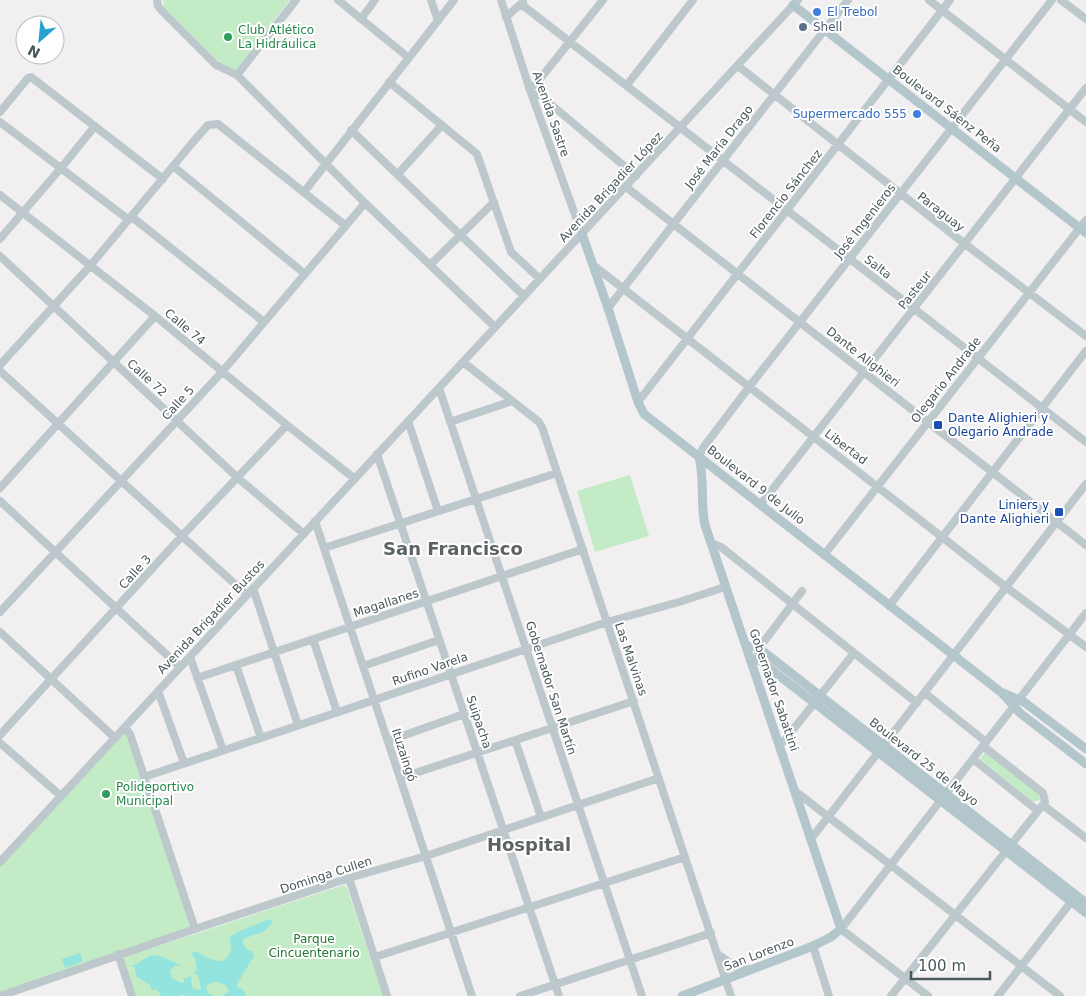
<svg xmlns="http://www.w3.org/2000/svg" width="1086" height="996" viewBox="0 0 1086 996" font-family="'DejaVu Sans',sans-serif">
<rect width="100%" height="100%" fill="#f2eff0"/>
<path fill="#c2ebc6" d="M163 0H290L236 70 224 67 164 7Z
M630 475 649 536 595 552 577 491Z
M125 727 195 929 0 996V862Z
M985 752 1039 794 1040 800 1033 802 980 759Z
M344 885 347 888 383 996H135L123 960 125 957Z"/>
<path fill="#93e4de" d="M271 919 272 922 265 931 243 939C242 945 246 951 252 951L254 956 237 984V987L242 989 247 996H222L229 991C225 981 213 980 206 986L208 993 214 996H185L182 994 178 996H161L158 991 155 989 152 991 150 985 136 976 135 967H131L151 955 160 956 182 966H174L170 971 172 978 181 983 184 982V979L191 976 192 987 199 990 201 988 198 975 194 973 197 970 195 958 192 956 193 951C203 952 218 969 227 957 228 956 231 951 231 950 231 946 230 941 230 937 233 933 264 921 271 919Z
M80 953 83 961 65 968 62 959Z"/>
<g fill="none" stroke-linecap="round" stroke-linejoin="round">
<path stroke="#bcc8cb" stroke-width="8" d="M157 0 158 6 163 12 216 65 237 75 365 203 495 327
M338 0 409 58
M431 0 438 21
M501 0 530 90 582 234
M929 0 1086 122
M1061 0 1086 19
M521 4 1086 442
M506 17 523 2
M361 19 375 0
M738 66 965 244 1086 336
M237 75 296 0
M389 82 477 154 511 252 540 279
M627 85 693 0
M529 88 536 84 603 0
M532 96 537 94 541 96 636 176
M0 112 28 78 31 77 163 179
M0 122 129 220
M351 130 524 296
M173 166 305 274
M398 174 442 125
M626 187 1086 545
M304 192 454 0
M0 195 155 316 287 425 355 479
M132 217 264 322
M0 239 61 168 95 126
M0 256 238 478 304 534
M430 265 494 202
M593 265 1006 587 1086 647
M608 308 848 0
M463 362 539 422 542 427 731 996
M0 365 90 266 193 142 208 125 218 124 346 226
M0 371 247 595
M439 388 642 996
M638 402 950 0
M408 421 438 511
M450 422 512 401
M377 454 559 996
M699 457 703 448 749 387 1052 0
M0 488 155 316
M0 501 180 667
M761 504 1086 88
M315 521 472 996
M711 543 721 547 917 703
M324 548 557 473
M824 555 1086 220
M253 588 298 725
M889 606 1086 351
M0 612 222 372 365 203
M0 632 115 738
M313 639 337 712
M190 657 223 750
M757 659 759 648 802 591
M236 665 261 738
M363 666 439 640
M197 678 583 549
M158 691 184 763
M925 693 986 742
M125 727 130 734 195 929
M0 735 181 537 287 425
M515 740 541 817
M388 741 464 714
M0 743 61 796
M780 744 784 741 854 653
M973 759 1038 811
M144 777 607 622 679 602 725 587
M400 778 634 701
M795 791 1060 996
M1043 805 1086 838
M811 839 1086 484
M0 862 798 0
M349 878 387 996
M813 946 829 996
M118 954 132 996
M719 955 736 967 750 969
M375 957 685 857
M0 996 195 929 349 878 426 856 659 778
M520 996 711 933
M891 996 1045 802 1043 793 983 746
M928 996 841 929 1086 613
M998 996 1075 897"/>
<path stroke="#b2c6cb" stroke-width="9" d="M793 5 1086 233
M582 234 608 308 638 402 644 414 1002 693 1020 713 1086 764
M746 647 754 646 759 648 1086 903
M750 660H759L1086 913
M1003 693 1024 702 1086 749
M682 996 813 946 831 937 841 929 705 525C700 503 705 480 699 457"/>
</g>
<g fill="#3f7fe0" stroke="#fff" stroke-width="2">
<circle cx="817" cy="12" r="5"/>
<circle cx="917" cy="114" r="5"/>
</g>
<circle fill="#5c6f8a" stroke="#fff" stroke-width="2" cx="803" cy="27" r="5"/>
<g fill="#2e9e5b" stroke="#fff" stroke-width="2">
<circle cx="228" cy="37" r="5"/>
<circle cx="106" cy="794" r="5"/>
</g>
<g fill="#1a4fb4" stroke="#fff" stroke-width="2">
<rect x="933" y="420" width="10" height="10" rx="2.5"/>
<rect x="1054" y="507" width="10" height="10" rx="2.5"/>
</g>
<g text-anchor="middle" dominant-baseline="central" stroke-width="4" stroke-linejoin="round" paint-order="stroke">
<g font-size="12" fill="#366cbe" stroke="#fff" text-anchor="start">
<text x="827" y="12">El Trebol</text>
<text x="907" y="114" text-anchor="end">Supermercado 555</text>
</g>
<g font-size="12" fill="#4e5e75" stroke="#fff" text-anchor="start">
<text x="813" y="27">Shell</text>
</g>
<g font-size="12" fill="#27864d" stroke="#fff" text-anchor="start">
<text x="238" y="30">Club Atlético<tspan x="238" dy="14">La Hidráulica</tspan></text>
<text x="116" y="787">Polideportivo<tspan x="116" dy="14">Municipal</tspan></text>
</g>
<g font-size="12" fill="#49585b" stroke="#fff">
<text transform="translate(947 109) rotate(38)">Boulevard Sáenz Peña</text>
<text transform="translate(551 114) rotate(71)">Avenida Sastre</text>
<text transform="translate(719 147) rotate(-52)">José María Drago</text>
<text transform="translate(611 187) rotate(-47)">Avenida Brigadier López</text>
<text transform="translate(786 194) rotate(-52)">Florencio Sánchez</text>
<text transform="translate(941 212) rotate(38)">Paraguay</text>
<text transform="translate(865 221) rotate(-52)">José Ingenieros</text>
<text transform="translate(878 267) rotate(37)">Salta</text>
<text transform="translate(915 290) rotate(-52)">Pasteur</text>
<text transform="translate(185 327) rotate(40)">Calle 74</text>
<text transform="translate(863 357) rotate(38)">Dante Alighieri</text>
<text transform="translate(147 378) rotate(42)">Calle 72</text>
<text transform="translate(946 380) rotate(-52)">Olegario Andrade</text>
<text transform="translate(178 403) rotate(-48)">Calle 5</text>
<text transform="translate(846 447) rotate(37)">Libertad</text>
<text transform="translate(756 485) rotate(38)">Boulevard 9 de Julio</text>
<text transform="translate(135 572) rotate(-48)">Calle 3</text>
<text transform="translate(386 603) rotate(-18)">Magallanes</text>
<text transform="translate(211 617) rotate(-47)">Avenida Brigadier Bustos</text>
<text transform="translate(631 659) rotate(71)">Las Malvinas</text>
<text transform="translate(430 669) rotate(-19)">Rufino Varela</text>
<text transform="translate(551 688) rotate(72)">Gobernador San Martín</text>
<text transform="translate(774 690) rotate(71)">Gobernador Sabattini</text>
<text transform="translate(479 722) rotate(71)">Suipacha</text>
<text transform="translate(404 755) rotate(72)">Ituzaingó</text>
<text transform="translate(924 762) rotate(38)">Boulevard 25 de Mayo</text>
<text transform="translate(326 875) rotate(-18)">Dominga Cullen</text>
<text transform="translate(759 954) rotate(-21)">San Lorenzo</text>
</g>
<g font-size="12" fill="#164399" stroke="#fff" text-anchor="start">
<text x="948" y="418">Dante Alighieri y<tspan x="948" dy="14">Olegario Andrade</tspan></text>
<text x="1049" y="505" text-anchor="end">Liniers y<tspan x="1049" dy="14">Dante Alighieri</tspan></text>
</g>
<g font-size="12" fill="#207633" stroke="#fff">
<text x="314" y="939">Parque<tspan x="314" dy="14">Cincuentenario</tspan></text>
</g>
<g font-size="18" font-weight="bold" fill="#5d6264" stroke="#fff">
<text x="453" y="548">San Francisco</text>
<text x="529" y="844">Hospital</text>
</g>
</g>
<g transform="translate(40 40) rotate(207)"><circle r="24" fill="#ffffff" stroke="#b6bcbd"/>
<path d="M0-4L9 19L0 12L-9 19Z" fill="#2aa2d1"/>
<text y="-8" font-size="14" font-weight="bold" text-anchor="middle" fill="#49585b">N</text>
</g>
<path d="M911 971v8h79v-8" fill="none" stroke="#49585b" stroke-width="2.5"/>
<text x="918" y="971" font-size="15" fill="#49585b" stroke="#ffffff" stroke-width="4" paint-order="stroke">100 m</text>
</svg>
